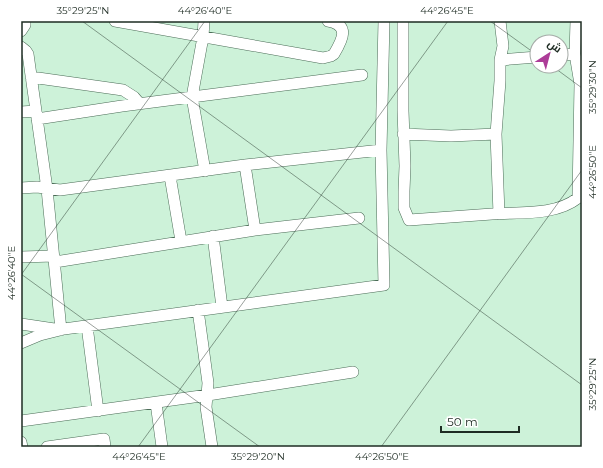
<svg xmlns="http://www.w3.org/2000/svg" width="603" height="468" viewBox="0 0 603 468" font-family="Montserrat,Cairo,sans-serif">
<rect width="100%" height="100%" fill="#cdf2d9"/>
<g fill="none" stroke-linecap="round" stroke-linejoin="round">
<g stroke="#4b6c57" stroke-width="12">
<path id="minor" d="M115 21 323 58 331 56 334 54C343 39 350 25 328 21
M204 21 203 37 192 97 205 171
M403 21V111L405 166 404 191V208L409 220C437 218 464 216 492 214 520 212 555 216 578 198L580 84 575 54 576 21
M21 31 25 25V21
M21 47 26 51 28 54 47 189 61 330 21 324
M561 55 575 54
M500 60 537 57
M31 77 123 90 134 97 140 104
M21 112 36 111
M37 119 122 106 362 75
M403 134 451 136 496 134 500 81V60L503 46 500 21
M496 134 499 214
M245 165 255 230
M170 176 181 241
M21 188 37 187 60 190 245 165 381 150
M213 236 222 307
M21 257 54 256
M55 262 255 230 359 218
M198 310 208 383 206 407 212 447
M87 326 98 411
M21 343 40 335 64 329 384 285 381 150 384 21
M156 403 162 447
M21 421 208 395 353 372
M21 442 22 447
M47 447 104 439 105 447"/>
</g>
<use href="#minor" stroke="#fff" stroke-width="11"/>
</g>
<path fill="none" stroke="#1e2c23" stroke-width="1" stroke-opacity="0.45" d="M82 21 582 385M490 21 537 55M552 66 582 88M21 274 260 447M21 275 205 21M138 447 448 21M381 447 582 170"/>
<rect width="603" height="468" fill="none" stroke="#ffffff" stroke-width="44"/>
<g transform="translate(549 54) rotate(36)"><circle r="19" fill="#ffffff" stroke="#a5aba7"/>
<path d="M0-3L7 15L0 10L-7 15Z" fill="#ad3c98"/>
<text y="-6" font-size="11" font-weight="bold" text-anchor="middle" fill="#1e2c23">ش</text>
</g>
<path d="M441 426v6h78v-6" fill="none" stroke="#1e2c23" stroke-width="2"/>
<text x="447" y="426" font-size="12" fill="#1e2c23" stroke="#ffffff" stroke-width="3" paint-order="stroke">50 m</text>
<rect x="22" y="22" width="559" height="424" fill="none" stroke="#1e2c23" stroke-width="1.5"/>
<g font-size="10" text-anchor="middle" fill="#1e2c23">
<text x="83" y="14">35°29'25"N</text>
<text x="205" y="14">44°26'40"E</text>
<text x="447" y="14">44°26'45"E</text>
<text transform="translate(592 87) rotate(-90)" y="4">35°29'30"N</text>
<text transform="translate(592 172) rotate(-90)" y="4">44°26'50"E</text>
<text transform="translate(11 273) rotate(-90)" y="4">44°26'40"E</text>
<text transform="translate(592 384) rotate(-90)" y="4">35°29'25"N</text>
<text x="139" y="460">44°26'45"E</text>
<text x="258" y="460">35°29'20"N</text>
<text x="382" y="460">44°26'50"E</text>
</g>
</svg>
